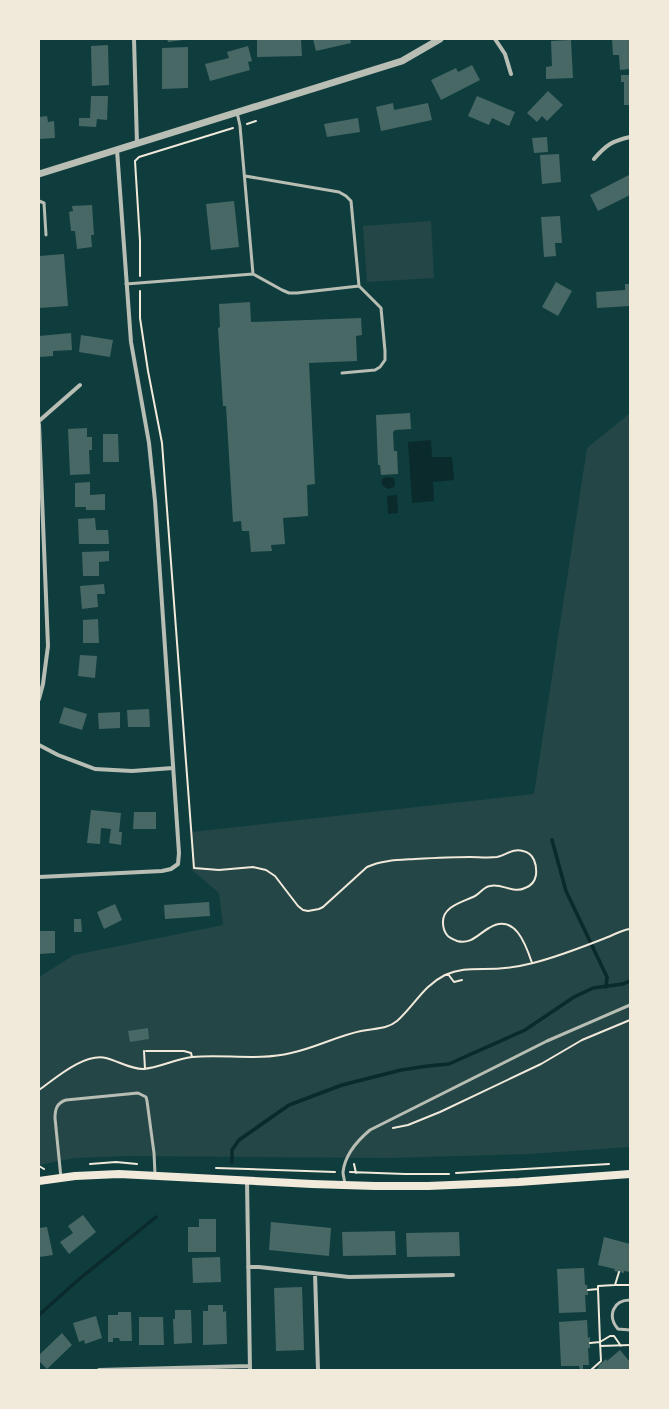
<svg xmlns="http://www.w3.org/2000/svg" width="669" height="1409" viewBox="0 0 669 1409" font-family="Cabin,sans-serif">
<rect width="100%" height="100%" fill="#0f3d3e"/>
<path fill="#244646" d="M431 221 434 278 367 282 363 226Z
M630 413V1147L529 1154 389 1158 128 1156 75 1158 39 1165V977L74 955 223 925 219 893 192 870V832L534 794 587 448Z"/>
<path fill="#0a2a2b" d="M431 440 432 457H452L454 480 433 482 434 501 412 503 408 442Z
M387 477 394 478 395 483 394 487 388 489 383 486 381 483 383 478Z
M397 495 398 513 388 514 387 496Z"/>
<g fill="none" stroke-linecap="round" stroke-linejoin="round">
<path stroke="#0a2a2b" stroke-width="3.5" d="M552 840 566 891 607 977 606 987
M232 1162V1150L239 1140 289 1105 342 1085 401 1070 428 1066 449 1064 525 1030 574 997 593 988 623 984 630 981
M39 1315 78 1280 156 1217"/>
</g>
<path fill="#486865" d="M167 39H183V40L168 42Z
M257 39H301L302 56 257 57Z
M313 39H350L351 43 316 51Z
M612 39H630V69L620 70 619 55H613Z
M571 40 573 78 546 79V67L552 66 551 41Z
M108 45 109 85 92 86 91 46Z
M248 46 252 61 248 62 250 70 210 81 205 64 229 58 227 52Z
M188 47V88L162 89V48Z
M472 65 480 80 441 100 431 80 456 68 458 72Z
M621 75H630V105H624V82H621Z
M548 91 563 105 547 121 542 116 537 122 527 113Z
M91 96H108L107 120 97 119 96 127 79 126V118H90Z
M477 96 515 112 509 126 492 118 489 125 468 116Z
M393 103 394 110 428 103 432 120 381 131 376 107Z
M47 116 48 122 54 121 55 138 39 139V117Z
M358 118 360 132 327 137 324 124Z
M547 137 548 152 534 153 532 138Z
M559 154 561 182 542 184 540 155Z
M629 175 630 195 598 211 590 195Z
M234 201 239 247 211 250 206 204Z
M92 205 94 235H91L92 247 77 249 75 231H71L69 212 73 211 72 206Z
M560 216 562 243H555L556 256 544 257 541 217Z
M64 254 68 306 39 308V256Z
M556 282 572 291 558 316 542 307Z
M625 284H630V306L597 308 596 292 625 290Z
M250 302 251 322 361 318 362 335 356 336 357 361 309 363 315 484 307 485 308 516 283 518 285 544 271 545 272 551 251 552 249 531H242L241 521 233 522 226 406H223L218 328 220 327 219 304Z
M71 333 72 350 53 351V356L39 357V336Z
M81 335 113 340 110 357 79 352Z
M410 413 411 429 395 430 393 432 394 451H397L398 474 381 475 380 465H378L376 415Z
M87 428V437H92V450H89L90 474 70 475 68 429Z
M103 434H118L119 462H103Z
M90 482V495L105 494V510H86V507H75V483Z
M95 518 96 530H108L109 544H79L78 519Z
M109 551V561L99 562V576H83L82 552Z
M104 584 105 594H97L98 607 82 609 80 586Z
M98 619 99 643H83V620Z
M80 655 97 656 95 678 78 676Z
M64 707 87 714 82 730 59 723Z
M149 709 150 727H128L127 710Z
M120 712V728L99 729 98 713Z
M91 810 121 813 119 832H122L121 845 109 843 111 829 101 828 100 844 87 843Z
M134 812H156V829H133Z
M209 902 210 916 165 919 164 905Z
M115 904 122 920 104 929 97 912Z
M74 919H81L82 932H74Z
M39 931H55V953L39 954Z
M148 1028 149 1039 130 1042 128 1031Z
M83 1215 96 1232 69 1254 60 1242 73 1233 68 1226Z
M199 1219H216V1252H188V1227H199Z
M271 1222 331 1228 329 1256 269 1250Z
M47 1227 53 1255 39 1257V1228Z
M395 1231 396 1255 343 1256 342 1232Z
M459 1232 460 1256 407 1257 406 1233Z
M604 1237 630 1244V1272L624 1271V1273L614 1271 615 1269 598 1265Z
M220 1257 221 1282 193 1283 192 1258Z
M584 1268 585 1285H587L588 1295H585L586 1312 559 1313 557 1269Z
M302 1287 304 1350 276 1351 274 1288Z
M208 1305H223V1312L226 1311 227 1344 203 1345V1311H208Z
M175 1310H191L192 1343 174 1344 173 1319H175Z
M118 1312H131L132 1341H120L119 1338H113V1342H108V1315H118Z
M96 1316 102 1338 85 1344 84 1340 79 1342 73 1323Z
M139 1317H163L164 1345H139Z
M587 1320 588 1338 590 1337V1348H588L589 1365H583V1370H580L579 1366H561L559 1322Z
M62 1333 72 1345 47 1369 39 1361V1355Z
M620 1350 630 1362V1370H595L599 1367 598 1366 606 1359 607 1361Z"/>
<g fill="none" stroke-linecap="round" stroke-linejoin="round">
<path stroke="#f1e9da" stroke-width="2" d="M247 124 256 121
M140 276V241L135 161 139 157 233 128
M140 291V318L148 371 162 443 194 868 219 870 253 867 266 870 275 876 298 906 303 910 308 911 319 909 323 907 367 867C382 860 399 860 415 859 433 858 451 857 470 857 478 857 488 858 497 857 506 855 513 848 523 851 534 853 537 865 536 875 535 881 531 886 525 888 513 894 502 883 490 886 483 887 481 893 475 896 463 902 442 906 443 923 443 927 444 931 447 935 449 938 453 939 457 941 471 945 478 934 489 928 515 912 526 945 532 963
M448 974 454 982 462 980
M144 1051 145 1069
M146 1051H184L191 1053 192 1057
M39 1090C56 1078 84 1053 106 1058 118 1061 130 1069 143 1069 159 1068 175 1059 192 1057 225 1054 258 1061 291 1053 315 1048 337 1036 361 1031 374 1028 386 1030 397 1021 415 1005 423 986 445 975 458 969 469 969 483 969 499 969 518 967 533 963 557 957 580 948 603 939 612 936 621 930 630 929
M393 1128 408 1125 440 1112 541 1064 582 1040 630 1020
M90 1164 116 1162 137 1164
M354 1164 356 1173
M39 1166 44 1169
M216 1168 335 1172
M350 1172 405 1174H449
M456 1173 609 1164
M615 1285H630
M598 1289V1286L615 1285 619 1272
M588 1290 598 1289 600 1342 590 1343
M600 1346 630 1345
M591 1370 601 1361 600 1342 610 1336H614L621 1346"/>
<path stroke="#b8beb3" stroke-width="3" d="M245 176 339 192 346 196 351 201 359 286 297 293H289L282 290 253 274
M39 201 44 203 46 235
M126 284 253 274 240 126 237 112
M342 373 375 370 380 367 385 360V351L381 308 359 286
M61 1178 55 1118C55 1109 57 1103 66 1100L138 1093 146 1097 147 1101 154 1153 155 1174
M345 1185C345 1181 343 1176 343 1172 345 1155 358 1140 370 1130L547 1041 630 1005
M630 1300C613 1300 607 1316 618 1329L630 1330"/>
<path stroke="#b8beb3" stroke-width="4" d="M134 39 137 144
M495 39 505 54 511 74
M594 159C606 145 612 141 630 137
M39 421 80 385
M39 424 48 646 43 684 39 699
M39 745 58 755 95 769 132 771 173 768
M39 877 162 871 171 869 178 864 179 853 155 501 149 443 131 342 117 150
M247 1181 250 1370
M248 1267H259L349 1277 453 1275
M315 1273 318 1370
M99 1370 250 1366"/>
<path stroke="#b8beb3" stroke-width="7" d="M39 174 402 61 440 39"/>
<path stroke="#f1e9da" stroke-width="8" d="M39 1181 75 1176 119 1174 312 1184 375 1186H428L519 1182 630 1174"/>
</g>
<rect width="669" height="1409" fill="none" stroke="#f1e9da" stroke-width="80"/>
</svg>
